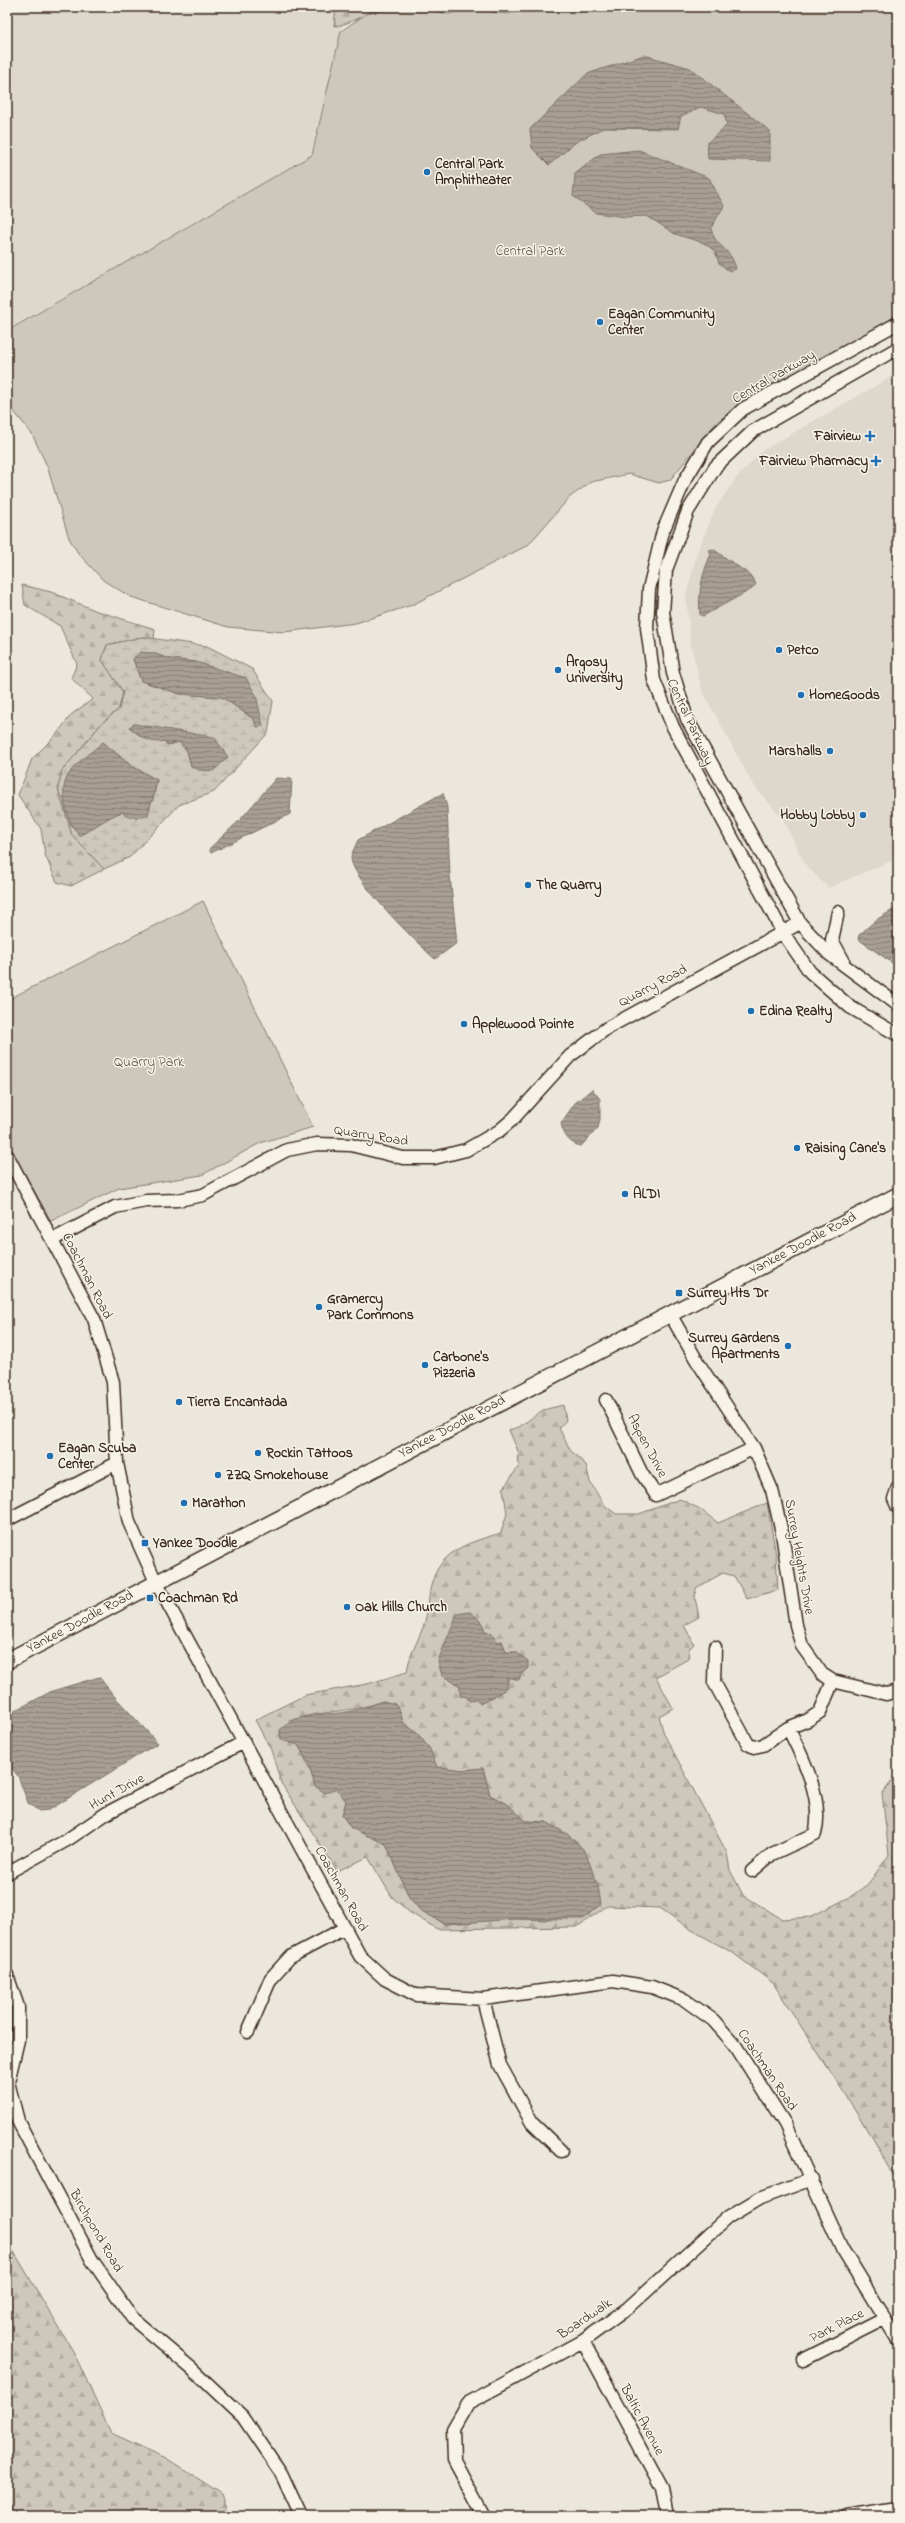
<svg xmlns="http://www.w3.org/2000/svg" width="905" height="2523" viewBox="0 0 905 2523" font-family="'Indie Flower',sans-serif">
<defs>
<pattern id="forest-firs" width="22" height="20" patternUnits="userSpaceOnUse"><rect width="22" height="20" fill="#cec8bc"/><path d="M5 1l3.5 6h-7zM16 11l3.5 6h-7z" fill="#b2aca1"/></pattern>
<pattern id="wetland-marsh" width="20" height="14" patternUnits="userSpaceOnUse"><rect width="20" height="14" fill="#cec8bc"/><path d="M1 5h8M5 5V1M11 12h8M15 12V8" fill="none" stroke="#b2aca1"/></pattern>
<pattern id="water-rules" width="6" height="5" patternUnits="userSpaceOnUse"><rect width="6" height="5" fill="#a89f93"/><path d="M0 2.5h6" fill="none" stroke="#8a8277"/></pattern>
</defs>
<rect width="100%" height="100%" fill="#ece7dc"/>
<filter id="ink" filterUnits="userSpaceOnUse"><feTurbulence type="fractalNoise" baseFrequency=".025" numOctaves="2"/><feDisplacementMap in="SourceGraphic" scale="8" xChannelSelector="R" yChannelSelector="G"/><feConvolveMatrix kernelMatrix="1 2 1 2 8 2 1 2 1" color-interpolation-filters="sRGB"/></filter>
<g filter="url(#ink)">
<path fill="#ddd7cc" d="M7 7H342V27L311 155 7 330Z
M898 373V858L828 888 805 864 783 819 753 785 702 690 691 646 686 596 698 550 716 507 737 477 763 450Z"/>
<path fill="url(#forest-firs)" stroke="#84796d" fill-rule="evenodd" d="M336 7H385C369 11 348 26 334 26Z
M22 585 51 592 97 611 155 629 154 639 142 637 107 645 102 660 123 692 119 709 102 723 62 771 58 788 72 835 104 869 71 886 57 882 45 855 41 829 18 795 32 759 56 735 72 714 93 699 71 678 77 664 60 626 25 605Z
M563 1405 566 1420 559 1428 570 1450 586 1465 590 1482 604 1505 616 1514H639L680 1499 700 1509 718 1523 767 1503 776 1555 778 1590 747 1599 734 1576 723 1573 696 1588 695 1598 699 1617 684 1625 694 1644 689 1649 688 1659 656 1677 673 1708 659 1716 664 1734 727 1853 730 1870 743 1895 782 1919 810 1917 850 1897 868 1884 889 1855 882 1794 898 1773V2184L859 2116 773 1983 733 1953 690 1929 660 1908 607 1906 577 1927 437 1929 409 1912 392 1897 368 1857 337 1871 281 1783 271 1750 255 1720 305 1695 367 1684 407 1672C409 1653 420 1639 425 1621 429 1608 428 1594 432 1582 442 1549 471 1542 501 1533L507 1513 503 1489 519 1466 518 1451 509 1430 519 1427 543 1410ZM458 1614 481 1621 485 1631 491 1633 498 1642 502 1641 506 1652 528 1668 521 1674 508 1677V1687L486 1702 467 1697 460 1686 442 1675 438 1661ZM383 1701 400 1712 403 1722C419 1735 429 1747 437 1767L464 1770 483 1768 490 1795 507 1804 526 1821 546 1822 567 1834 585 1851 546 1920 514 1919 445 1924 420 1910 409 1897 386 1844 351 1828 342 1815 346 1801 337 1789 315 1786C309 1763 297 1744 289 1721 320 1710 352 1713 383 1701Z
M7 2240 74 2353 111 2433 166 2458 222 2494 230 2516H7Z"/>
<path fill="url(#wetland-marsh)" stroke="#84796d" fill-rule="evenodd" d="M142 637 207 646 252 669 273 701 268 733 214 792 179 805 130 857 104 869 72 835 58 788 62 771 102 723 119 709 123 692 102 660 107 645ZM152 653 170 659 196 662 263 726 222 697 180 694 141 681 133 659ZM129 727 228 757 191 766 187 751 179 742 168 745 165 741 143 738ZM103 742 130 765 157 780 153 801 105 818 71 826 63 796Z"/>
<path fill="#cec8bc" stroke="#84796d" d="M398 7H414L449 14 466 8 507 14 530 7H898V313L878 329 824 359 754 393 716 423 670 480 659 483 629 474 591 482 570 497 528 545 412 605 356 623 284 632 228 627 131 597 104 581 78 553 69 538 47 466 32 434 7 403V331L312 155 341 31 366 14Z
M203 901 313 1127 260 1143 202 1175 119 1188 51 1221 7 1142V1000Z"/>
<path fill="url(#water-rules)" stroke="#7c7064" d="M644 55 690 68 770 131V161L708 159 707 143 727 125 724 114 701 107 681 116 678 129 603 128 576 142 549 165 532 148 530 129 587 74Z
M639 150 709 178 724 206 711 228C715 248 731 247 736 269L729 271 719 263 715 251 704 243 675 234 647 216 625 217 596 213 573 196 575 174 600 154Z
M713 549 750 575 756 584 752 589 703 616 700 615C698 592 702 574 711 554L709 550Z
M140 652 152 653 170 659 196 662 246 678 256 695 263 726 257 727 253 718 222 697 180 694 141 681 133 659Z
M134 724 214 737 228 757 213 771 199 770 191 766 187 751 179 742 167 745 165 741C150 745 139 735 129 727Z
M103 742 130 765 157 780 148 815C137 819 131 819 122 812 106 818 94 828 79 836 67 821 57 792 69 774 77 761 92 752 103 742Z
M276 778 292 779 290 814 211 853 209 849 240 820Z
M443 793 447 807 450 876 457 943 435 959C419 945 349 877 351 857 352 852 356 845 358 840Z
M898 907V967L858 939 859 935 876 920Z
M592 1089 600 1099V1119L598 1128 581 1146C569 1144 563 1134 561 1123L575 1103Z
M470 1612 481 1621 485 1631 491 1633 498 1642 502 1641 506 1652H516L528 1661V1668L521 1674 519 1680 508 1677 506 1689 480 1704 477 1700 469 1701 467 1697 460 1696V1686L442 1675 438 1661 457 1614Z
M99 1677 115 1697 158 1743 49 1810 39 1811 28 1803 18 1776 7 1762V1715L52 1691Z
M383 1701 395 1704 400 1712 403 1722 418 1734 430 1749 437 1767 464 1770 483 1768 490 1795 507 1804 526 1821 546 1822 567 1834 585 1851 598 1886 601 1904 583 1919H514L445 1924 420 1910 409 1897 386 1844 351 1828 342 1815 346 1801 337 1789 325 1793 315 1786 309 1764 298 1745 281 1740 280 1730C300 1711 322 1716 347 1712 359 1709 372 1706 383 1701Z"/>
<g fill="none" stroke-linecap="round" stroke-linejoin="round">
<g stroke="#3b2a1e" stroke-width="15">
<path id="minor" d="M898 323 743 409 708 442 685 480 663 531 649 589 647 628 654 680 673 727 783 933 810 972 850 1007 898 1035
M898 348 753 431 716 466 688 511 666 570 663 612 673 673 687 719 800 923 829 954 898 1005
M838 912 832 940 843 960
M7 1155 94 1319 113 1382 117 1463 129 1522 156 1582 360 1956 385 1979 416 1995 483 1999 613 1981 652 1987 685 2000 713 2020 735 2045 785 2124 842 2249 898 2340
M52 1240 115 1207 146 1201 178 1200 203 1195 287 1150 317 1144 351 1145 403 1158H434L466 1150 499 1131 513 1119 570 1056 607 1028 800 923
M670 1314 697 1361 754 1448 772 1490 782 1533 796 1625 802 1646 822 1674 833 1681 886 1694 898 1691
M606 1400 642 1474 656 1495 754 1448
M898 1487 894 1499 898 1508
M7 1520 117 1463
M715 1647 714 1682 748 1744 754 1747 763 1745 788 1728 808 1720 820 1712 833 1681
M752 1871 772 1854 815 1834C824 1800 803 1757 788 1728
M7 1873 67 1840 107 1813 244 1742
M7 1975 18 2007V2040L8 2082 18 2121 92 2260 133 2319 191 2368 243 2417 281 2473 301 2516
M483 1999 500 2065 532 2123 561 2151
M248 2032 271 1978 290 1957 345 1928
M583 2341 662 2488 667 2516
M803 2360 884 2319
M484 2516 454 2460 453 2429 468 2403 583 2341 628 2308 728 2217 760 2198 812 2179
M847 2516 898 2508"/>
</g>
<g stroke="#3b2a1e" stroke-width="18">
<path id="major" d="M7 1661 898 1195"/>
</g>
<use href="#minor" stroke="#f7f3e8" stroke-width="12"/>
<use href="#major" stroke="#f7f3e8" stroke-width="15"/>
</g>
</g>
<g fill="#1f6fb2" stroke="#f7f3e8" stroke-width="1.5">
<circle cx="427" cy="172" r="4"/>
<circle cx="600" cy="322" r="4"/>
<path d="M868 430h4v4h4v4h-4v4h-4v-4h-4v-4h4z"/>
<path d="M874 455h4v4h4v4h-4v4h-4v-4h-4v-4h4z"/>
<circle cx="779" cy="650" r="4"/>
<circle cx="558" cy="670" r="4"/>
<circle cx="801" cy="695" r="4"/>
<circle cx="830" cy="751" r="4"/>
<circle cx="863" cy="815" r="4"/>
<circle cx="528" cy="885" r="4"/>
<circle cx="751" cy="1011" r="4"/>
<circle cx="464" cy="1024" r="4"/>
<circle cx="797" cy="1148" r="4"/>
<circle cx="625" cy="1194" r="4"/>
<rect x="675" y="1289" width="8" height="8" rx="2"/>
<circle cx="319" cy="1307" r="4"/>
<circle cx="788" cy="1346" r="4"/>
<circle cx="425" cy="1365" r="4"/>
<circle cx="179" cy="1402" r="4"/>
<circle cx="258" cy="1453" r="4"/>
<circle cx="50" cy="1456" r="4"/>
<circle cx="218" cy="1475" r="4"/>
<circle cx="184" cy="1503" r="4"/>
<rect x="141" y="1539" width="8" height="8" rx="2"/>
<rect x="146" y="1594" width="8" height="8" rx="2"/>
<circle cx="347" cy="1607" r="4"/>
</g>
<g text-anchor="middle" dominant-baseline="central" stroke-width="3" stroke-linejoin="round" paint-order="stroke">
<g font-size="14" font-weight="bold" fill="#3b2a1e" stroke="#f7f3e8" text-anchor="start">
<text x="435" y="164">Central Park<tspan x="435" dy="16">Amphitheater</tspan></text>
<text x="608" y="314">Eagan Community<tspan x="608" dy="16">Center</tspan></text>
<text x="861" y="436" text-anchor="end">Fairview</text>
<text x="868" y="461" text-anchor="end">Fairview Pharmacy</text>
<text x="787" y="650">Petco</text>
<text x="566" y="662">Argosy<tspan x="566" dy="16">University</tspan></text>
<text x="809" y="695">HomeGoods</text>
<text x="822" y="751" text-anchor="end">Marshalls</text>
<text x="855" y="815" text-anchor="end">Hobby Lobby</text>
<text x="536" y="885">The Quarry</text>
<text x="759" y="1011">Edina Realty</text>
<text x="472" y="1024">Applewood Pointe</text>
<text x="805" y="1148">Raising Cane's</text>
<text x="633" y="1194">ALDI</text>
<text x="687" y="1293">Surrey Hts Dr</text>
<text x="327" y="1299">Gramercy<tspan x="327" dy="16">Park Commons</tspan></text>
<text x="780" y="1338" text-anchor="end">Surrey Gardens<tspan x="780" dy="16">Apartments</tspan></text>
<text x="433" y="1357">Carbone's<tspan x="433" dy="16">Pizzeria</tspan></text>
<text x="187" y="1402">Tierra Encantada</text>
<text x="58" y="1448">Eagan Scuba<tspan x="58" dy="16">Center</tspan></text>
<text x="266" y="1453">Rockin Tattoos</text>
<text x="226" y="1475">ZZQ Smokehouse</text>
<text x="192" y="1503">Marathon</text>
<text x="153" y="1543">Yankee Doodle</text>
<text x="158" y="1598">Coachman Rd</text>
<text x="355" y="1607">Oak Hills Church</text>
</g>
<g font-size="14" fill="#605246" stroke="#f7f3e8">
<text x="530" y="251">Central Park</text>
<text x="149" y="1062">Quarry Park</text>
</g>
<g font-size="14" fill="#3b2a1e" stroke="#f7f3e8">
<text transform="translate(774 377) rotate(-30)">Central Parkway</text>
<text transform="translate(690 722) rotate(65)">Central Parkway</text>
<text transform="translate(653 986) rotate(-28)">Quarry Road</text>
<text transform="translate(371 1136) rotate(9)">Quarry Road</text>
<text transform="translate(803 1244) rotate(-28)">Yankee Doodle Road</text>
<text transform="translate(87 1276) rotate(63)">Coachman Road</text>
<text transform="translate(452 1427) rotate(-28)">Yankee Doodle Road</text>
<text transform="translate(647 1446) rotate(62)">Aspen Drive</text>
<text transform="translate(799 1557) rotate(80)">Surrey Heights Drive</text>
<text transform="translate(80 1622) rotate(-28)">Yankee Doodle Road</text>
<text transform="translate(117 1792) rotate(-29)">Hunt Drive</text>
<text transform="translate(341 1889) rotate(61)">Coachman Road</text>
<text transform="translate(767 2070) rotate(56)">Coachman Road</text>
<text transform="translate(96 2231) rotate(60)">Birchpond Road</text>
<text transform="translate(585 2319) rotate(-34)">Boardwalk</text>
<text transform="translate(837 2326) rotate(-27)">Park Place</text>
<text transform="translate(642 2420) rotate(62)">Baltic Avenue</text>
</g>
</g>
<rect width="905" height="2523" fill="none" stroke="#f7f3e8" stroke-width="24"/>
<rect x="12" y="12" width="881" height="2499" fill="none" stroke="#3b2a1e" stroke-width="1.5" filter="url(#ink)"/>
</svg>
